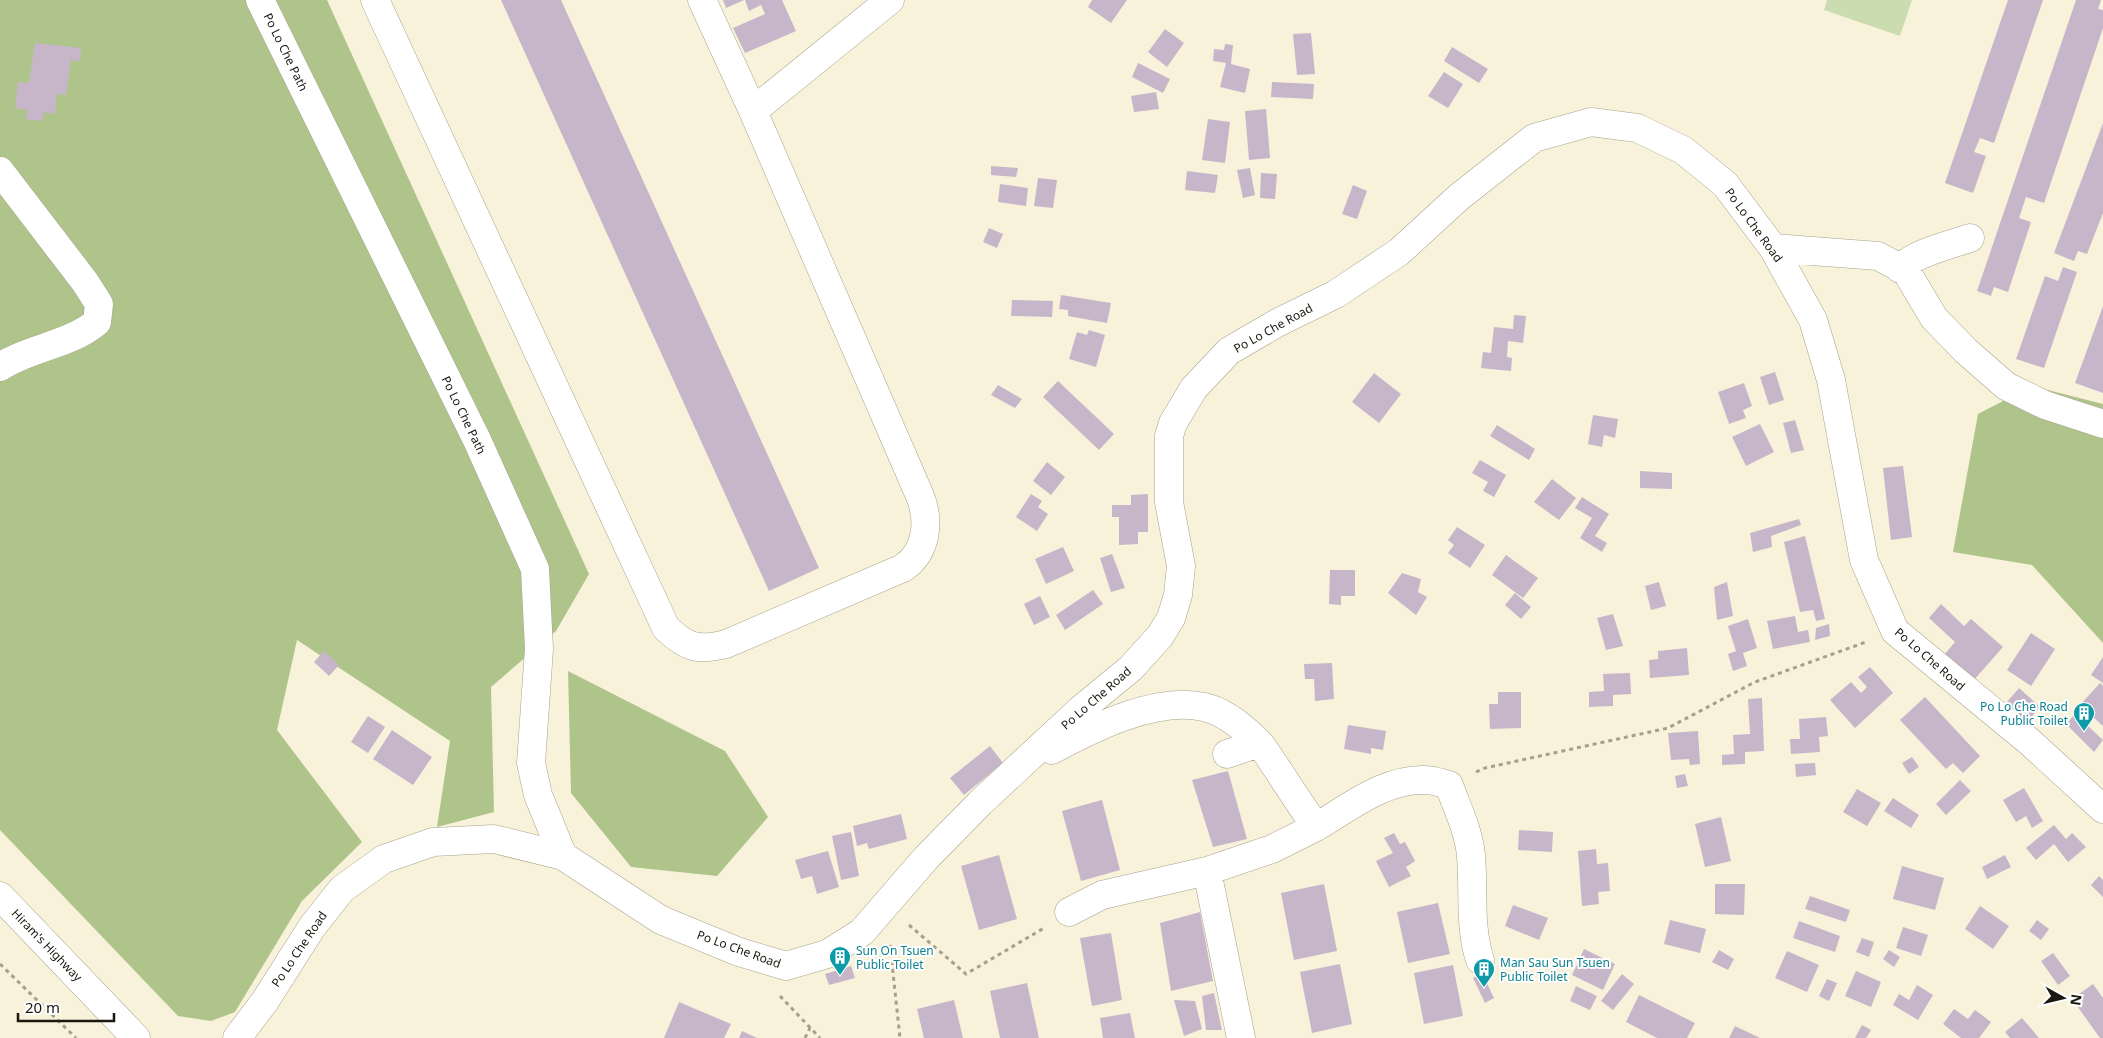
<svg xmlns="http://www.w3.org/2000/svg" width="2103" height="1038" viewBox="0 0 2103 1038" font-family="'Noto Sans',sans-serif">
<rect width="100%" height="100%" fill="#f8f2da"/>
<path fill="#cbdcb0" d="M1827 0H1912L1900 36 1824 10Z"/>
<path fill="#afc48b" d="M0 0H327L589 574 556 631 491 687 494 812 437 827 450 741 297 640 277 730 362 842 302 901 235 1012 211 1021 178 1016 0 830Z
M2032 386 2103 404V643L2032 565 1953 552 1978 414Z
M568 671 725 751 768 817 717 876 631 867 571 793Z"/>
<path fill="#c7b6ca" d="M501 0H561L819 568 769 591Z
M723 0H744L726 8Z
M745 0H782L796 31 745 53 733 28 765 14 761 5 749 11Z
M1092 0H1127L1111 23 1088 7Z
M2008 0H2043L1994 143 1980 138 1974 152 1986 156 1973 193 1945 183Z
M2076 0H2101L2098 9 2103 10V28L2044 203 2026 197 2019 218 2031 222 2008 292 1994 287 1991 296 1977 291Z
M1165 29 1184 43 1167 67 1148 52Z
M1311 33 1315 74 1297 75 1293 34Z
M35 43 81 48 80 61 71 60 66 95 57 94 55 114 44 112 42 121 26 119 27 110 15 108 18 82 29 83Z
M1225 44 1233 45 1231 64 1250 69 1245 93 1220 87 1226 63 1213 61 1214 49 1224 50Z
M1452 47 1488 69 1479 83 1444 61Z
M1138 63 1170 79 1163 93 1132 77Z
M1444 72 1463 84 1448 108 1428 96Z
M1272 82 1314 84 1313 99 1271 97Z
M1156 92 1159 109 1134 112 1131 96Z
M1266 109 1270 158 1249 160 1245 111Z
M1208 119 1230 122 1225 163 1202 160Z
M2103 123V213L2087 254 2078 251 2074 261 2054 253Z
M991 166 1018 168 1016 177 991 175Z
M1250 168 1255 195 1243 198 1237 170Z
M1187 171 1218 175 1215 193 1185 190Z
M1261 173 1277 174 1275 199 1260 198Z
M1038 178 1057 180 1053 208 1034 206Z
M1000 184 1028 188 1026 206 998 202Z
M1353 185 1367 191 1357 219 1342 214Z
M989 228 1003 234 997 248 983 242Z
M2063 267 2077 272 2044 368 2016 359 2045 276 2058 281Z
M1061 295 1111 303 1107 323 1068 316V310L1059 309Z
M1012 300 1053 301 1052 317 1011 316Z
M2103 306V393L2075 383Z
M1514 315 1526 316 1523 343 1508 341 1507 357 1512 358 1511 371 1481 368 1483 352 1491 353 1494 327 1513 329Z
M1089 330 1105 335 1096 367 1069 359 1077 332 1087 335Z
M1775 372 1784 400 1769 405 1760 377Z
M1374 373 1401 394 1379 423 1352 402Z
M1058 381 1114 434 1099 450 1043 397Z
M1744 383 1752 406 1743 410 1746 418 1729 424 1718 392Z
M998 385 1022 399 1015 408 991 395Z
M1593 415 1618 419 1615 438 1604 435 1602 447 1588 444Z
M1795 420 1804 450 1791 453 1783 423Z
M1760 424 1774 452 1746 466 1732 437Z
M1497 425 1535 449 1529 460 1490 436Z
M1480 460 1506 475 1494 497 1483 491 1488 482 1472 473Z
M1047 462 1065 477 1051 495 1033 481Z
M1903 466 1912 537 1891 540 1883 468Z
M1640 471 1672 473V489L1640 488Z
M1552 479 1576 498 1559 520 1534 502Z
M1031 494 1042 501 1038 507 1048 514 1037 531 1016 517Z
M1148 494V532H1138V544L1119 545V517H1112V505H1131V495Z
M1582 497 1609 514 1595 536 1607 543 1602 552 1580 538 1592 518 1575 508Z
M1799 519 1801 525 1771 536 1772 547 1753 552 1750 533Z
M1457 527 1485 545 1470 568 1448 553 1454 545 1448 540Z
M1805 536 1825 619 1816 621 1813 610 1800 612 1784 542Z
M1063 547 1074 571 1046 584 1035 559Z
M1112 554 1125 588 1111 592 1100 558Z
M1506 555 1538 578 1523 598 1492 575Z
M1330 570H1355V596H1341V605L1329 604Z
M1402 573 1421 579 1418 592 1427 597 1416 615 1388 593Z
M1659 582 1666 606 1651 610 1645 586Z
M1727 582 1733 616 1717 620 1714 587Z
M1093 590 1103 604 1065 630 1056 615Z
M1515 593 1531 607 1521 619 1505 605Z
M1040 596 1050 617 1034 625 1024 604Z
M1941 604 1964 626 1971 619 2003 647 1973 681 1944 655 1955 642 1929 618Z
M1613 614 1623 646 1606 650 1597 618Z
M1795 616 1798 632 1808 630 1810 642 1773 649 1767 621Z
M1748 619 1757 648 1743 653 1747 666 1733 671 1728 654 1736 651 1728 626Z
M1829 624 1830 636 1815 640 1816 628Z
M2031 633 2055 649 2031 686 2007 670Z
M1687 648 1689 675 1650 678 1649 660 1658 659V651Z
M324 651 339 665 329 676 314 662Z
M2103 657V683L2091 675Z
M1332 663 1334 699 1315 701 1314 679H1305L1304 664Z
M1870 667 1893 693 1855 728 1830 700 1851 682 1861 693 1867 687 1858 677Z
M1630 673 1631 694 1613 695V706L1589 707V692L1604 691 1603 674Z
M2100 683 2103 686V726L2080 705Z
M2019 688 2040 707 2027 722 2006 703Z
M1498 692H1521V728L1490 729 1489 704H1498Z
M1925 697 1980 756 1963 773 1953 763 1946 769 1900 720Z
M1762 698 1764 751 1745 752V764L1722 765V755L1734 754 1733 735 1750 734 1748 699Z
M2075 714 2103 740 2094 752 2066 724Z
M368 716 385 727 368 753 351 742Z
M1826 717 1828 736 1819 737 1820 752 1791 754 1790 739H1800L1799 719Z
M1348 725 1386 731 1383 750 1371 748V754L1344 749Z
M392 730 432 757 413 785 373 759Z
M1698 731 1700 764 1690 765 1689 759 1671 760 1668 733Z
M990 746 1003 763 964 795 950 778Z
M1912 757 1919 767 1909 774 1902 763Z
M1815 763 1816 775 1796 777 1795 764Z
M1228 771 1247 839 1213 847 1192 780Z
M1685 774 1688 786 1677 788 1675 776Z
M1960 780 1971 791 1946 815 1936 804Z
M2024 788 2043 821 2032 828 2026 816 2016 822 2003 800Z
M1857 789 1881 803 1867 826 1843 812Z
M1893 798 1919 815 1911 828 1884 811Z
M1102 800 1120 870 1081 881 1062 811Z
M901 814 907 839 869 849 867 843 857 846 853 826Z
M1721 817 1731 861 1705 867 1695 824Z
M2054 825 2066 839 2072 833 2086 847 2068 862 2054 844 2036 860 2026 848Z
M1519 830 1553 832 1552 852 1518 850Z
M851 832 859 876 841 880 832 836Z
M1394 833 1400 844 1405 842 1415 861 1406 867 1411 876 1389 887 1376 861 1393 853 1384 838Z
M1596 849 1597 864 1608 863 1610 891 1598 892 1599 904 1582 906 1578 851Z
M828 851 839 887 817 894 812 876 801 879 795 860Z
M999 855 1017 919 979 930 961 866Z
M2005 855 2011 867 1987 879 1982 867Z
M1902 866 1944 878 1935 910 1893 899Z
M2099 876 2103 880V897L2091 885Z
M1324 884 1337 951 1294 960 1281 893Z
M1715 884H1745L1744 915 1715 914Z
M1810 896 1850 910 1846 922 1805 909Z
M1438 903 1450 954 1408 963 1397 912Z
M1513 905 1548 918 1539 940 1505 926Z
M1980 906 2009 926 1993 949 1965 929Z
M1200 912 1213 981 1171 991 1160 923Z
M1670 920 1706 929 1700 953 1664 944Z
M2037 920 2049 929 2041 940 2029 931Z
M1799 921 1840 936 1835 952 1793 938Z
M1903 927 1928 935 1921 956 1896 948Z
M1111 933 1122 1000 1092 1006 1080 938Z
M1862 938 1874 942 1869 957 1856 952Z
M1584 949 1615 964 1603 990 1572 975Z
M1719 950 1734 959 1728 970 1712 962Z
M1889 950 1900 957 1894 967 1883 959Z
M1787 951 1819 965 1807 992 1775 978Z
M2053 953 2070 976 2058 985 2041 961Z
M1340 964 1352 1024 1312 1033 1300 972Z
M1453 965 1463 1016 1424 1024 1414 973Z
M851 966 855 978 829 985 825 974Z
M1856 971 1881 982 1871 1007 1845 996Z
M1482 973 1494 998 1485 1003 1473 978Z
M1622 974 1634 984 1613 1010 1601 1001Z
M1827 979 1837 983 1829 1001 1819 996Z
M1027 983 1039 1038H1000L990 991Z
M2093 984 2103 998V1038H2100L2072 999Z
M1917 985 1933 995 1918 1020 1893 1005 1899 994 1909 1000Z
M1576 986 1597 996 1590 1010 1570 1001Z
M1214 993 1222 1030H1206L1202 996Z
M1639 995 1695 1023 1687 1038H1657L1626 1022Z
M954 1000 963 1038H924L917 1009Z
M1174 1000 1195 1001 1202 1029 1184 1036Z
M679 1002 731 1024 724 1038H664Z
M1954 1009 1968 1019 1975 1010 1991 1022 1979 1038H1961L1943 1024Z
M1130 1013 1135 1038H1103L1100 1018Z
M2022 1018 2039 1038H2010L2005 1032Z
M1862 1025 1871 1030 1866 1038H1855Z
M1735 1026 1760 1038H1729Z
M742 1031 757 1038H739Z"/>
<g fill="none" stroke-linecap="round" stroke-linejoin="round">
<g stroke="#a8a28b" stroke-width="29">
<path id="minor" d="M260 0 477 440 535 569 539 649 531 763 538 795 563 856
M375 0 666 628C687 648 698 651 726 644L903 568C927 552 930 521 920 496L753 111 702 0
M753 111 890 0
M0 171 85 282 99 304 97 322C70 345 30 347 0 367
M1773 248 1878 256 1906 271 1934 318 1966 351 2006 386 2045 405 2103 424
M1900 269C1911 254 1952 244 1970 238
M1052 750C1093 728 1156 696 1204 707 1223 711 1244 728 1258 742 1266 750 1271 761 1278 770 1290 789 1303 808 1316 827 1349 808 1385 778 1426 780 1433 780 1441 783 1449 785 1457 808 1469 831 1471 856 1474 890 1469 927 1480 960
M1227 754 1259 743
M1069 912 1102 895 1207 871
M237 1038 265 1001 312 927 342 889 384 859 433 842 494 839 563 856 661 920 739 952 786 966 827 954 862 932 926 858 980 803 1080 710 1131 668 1160 636 1171 618 1178 595 1181 566 1169 502V436L1173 423 1194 388 1229 351 1277 323 1336 294 1399 252 1459 197 1534 138 1591 122 1637 128 1683 150 1725 184 1773 248 1813 320 1831 380 1864 560 1895 631 2031 743 2103 809
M1241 1038 1207 871 1272 849 1316 827"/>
</g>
<g stroke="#a8a28b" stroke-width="29">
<path id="major" d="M0 896 136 1038"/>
</g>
<path stroke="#a5a08e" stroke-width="3" stroke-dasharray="4 4" stroke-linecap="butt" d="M1476 772 1485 768 1668 728 1755 682 1866 642
M909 925 966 974 1044 928
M890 945 900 1038
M0 964 76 1038
M780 996 820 1038
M805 1038 810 1028"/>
<use href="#minor" stroke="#fff" stroke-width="28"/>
<use href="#major" stroke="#fff" stroke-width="28"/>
</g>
<defs>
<g id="building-pin" transform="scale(1.125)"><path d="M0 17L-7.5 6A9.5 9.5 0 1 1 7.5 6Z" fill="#0f9aa8" stroke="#fff"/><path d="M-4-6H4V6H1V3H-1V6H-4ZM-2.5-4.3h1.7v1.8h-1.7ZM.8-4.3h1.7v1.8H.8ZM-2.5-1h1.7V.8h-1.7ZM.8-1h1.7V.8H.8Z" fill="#fff"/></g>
</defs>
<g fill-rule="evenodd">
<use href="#building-pin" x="2084" y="713"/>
<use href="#building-pin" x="840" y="957"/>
<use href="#building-pin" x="1484" y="969"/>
</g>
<g text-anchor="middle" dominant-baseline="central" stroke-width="4" stroke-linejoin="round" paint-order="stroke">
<g font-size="12" fill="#1a180f" stroke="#fff">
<text transform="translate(286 52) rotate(64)">Po Lo Che Path</text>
<text transform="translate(1754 225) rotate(54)">Po Lo Che Road</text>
<text transform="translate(1273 328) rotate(-29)">Po Lo Che Road</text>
<text transform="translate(464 415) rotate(64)">Po Lo Che Path</text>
<text transform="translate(1930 659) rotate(41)">Po Lo Che Road</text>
<text transform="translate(1096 698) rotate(-41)">Po Lo Che Road</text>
<text transform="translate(47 945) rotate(46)">Hiram's Highway</text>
<text transform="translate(299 949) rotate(-56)">Po Lo Che Road</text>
<text transform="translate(739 949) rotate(20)">Po Lo Che Road</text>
</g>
<g font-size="12" fill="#0d838f" stroke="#fff" text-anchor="start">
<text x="2068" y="706" text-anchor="end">Po Lo Che Road<tspan x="2068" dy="14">Public Toilet</tspan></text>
<text x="856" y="950">Sun On Tsuen<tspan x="856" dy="14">Public Toilet</tspan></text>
<text x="1500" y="962">Man Sau Sun Tsuen<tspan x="1500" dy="14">Public Toilet</tspan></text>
</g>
</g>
<g transform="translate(2063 998) rotate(98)" stroke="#ffffff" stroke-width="4" paint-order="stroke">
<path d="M0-4L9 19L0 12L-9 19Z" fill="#1a180f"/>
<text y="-8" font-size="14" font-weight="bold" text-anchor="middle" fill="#1a180f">N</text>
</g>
<path d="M18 1013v8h96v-8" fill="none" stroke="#1a180f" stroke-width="2.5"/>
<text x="25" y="1013" font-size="15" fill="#1a180f" stroke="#ffffff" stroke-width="4" paint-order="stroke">20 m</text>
</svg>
